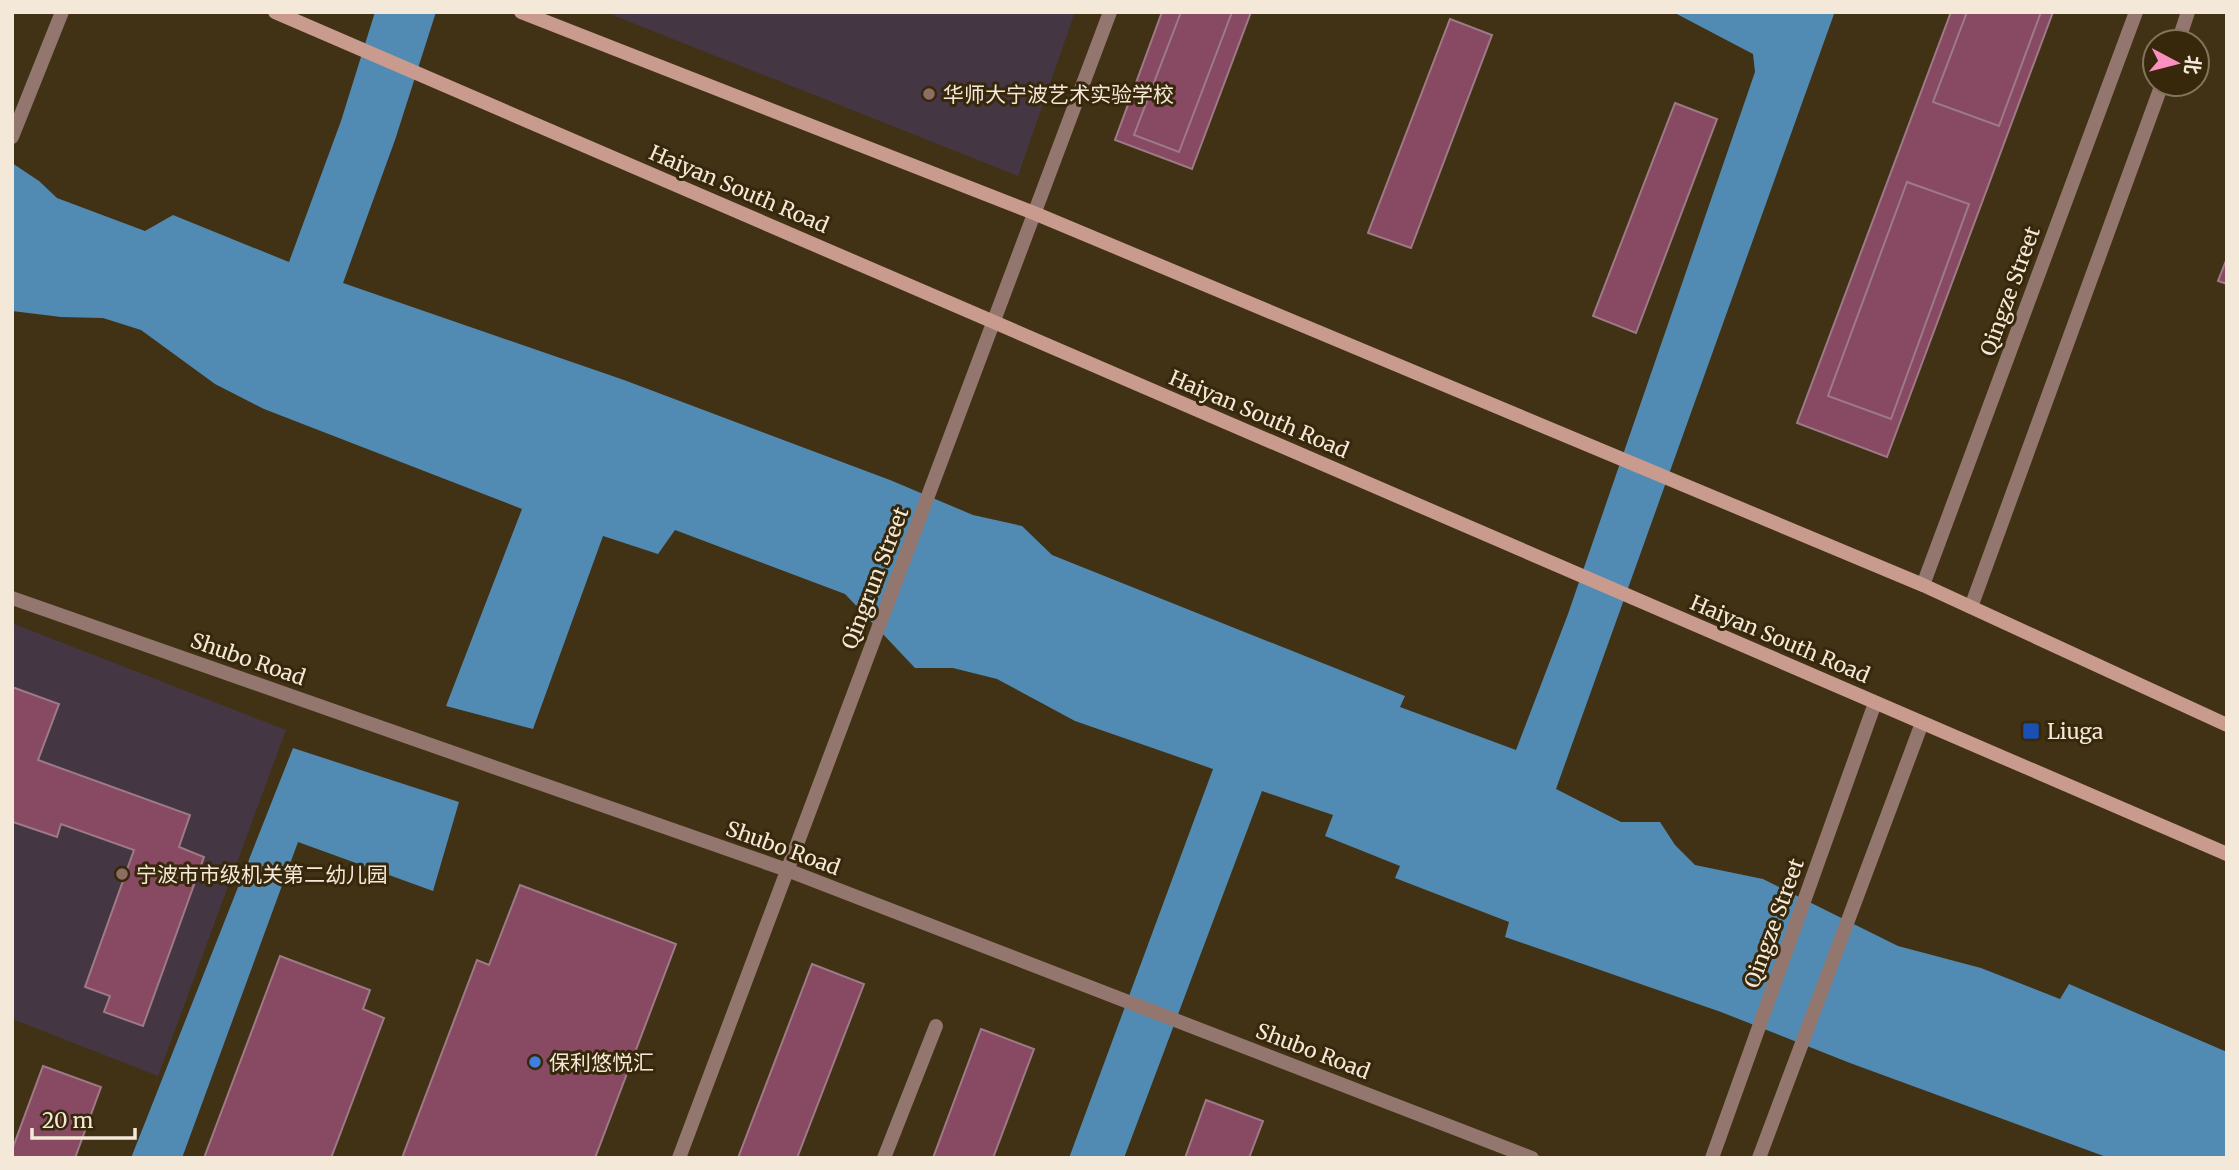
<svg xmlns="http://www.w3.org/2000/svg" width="2239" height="1170" viewBox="0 0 2239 1170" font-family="Merriweather,'Noto Sans SC',serif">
<rect width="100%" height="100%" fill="#413115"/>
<path fill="#453643" d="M605 12H1075L1018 176Z
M12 623 286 730 158 1076 12 1019Z"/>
<path fill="#518bb4" d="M375 12H436L395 140 343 283 624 380 890 480 973 515 1022 526 1052 555 1405 696 1400 707 1516 750 1568 614 1755 72 1753 54 1673 12H1829L1834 14 1556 789 1621 822H1660L1675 845 1695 865 1763 879 1898 946 1981 968 2060 999 2069 984 2227 1052V1158H2109L1850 1063 1721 1012 1505 937 1509 922 1395 878 1400 866 1325 836 1333 815 1262 791 1124 1158H1069L1213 769 1075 721 997 679 953 668H915L845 594 675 530 658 554 603 536 533 729 446 706 522 509 264 409 215 384 141 330 103 318 61 317 12 311V163L39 181 57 198 145 231 173 215 289 262 341 121Z
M293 748 459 802 433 891 298 842 182 1158H131Z"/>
<path fill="#874a62" stroke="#9e7a87" stroke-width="2" d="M1162 12H1251L1192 169 1115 140Z
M1181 12H1232L1179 152 1134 135Z
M1951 12H2053L1887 457 1797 423Z
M1967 12H2041L1999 126 1933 102Z
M1450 19 1492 35 1411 248 1368 233Z
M1675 103 1717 119 1636 333 1593 316Z
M1907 182 1969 204 1891 419 1828 396Z
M2227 258V284L2218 281Z
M12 687 59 704 38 760 190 815 179 847 204 857 143 1026 104 1012 110 996 85 987 134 850 61 824 57 837 13 822 12 824Z
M520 885 676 944 595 1158H402L477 960 489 965Z
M280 956 370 990 363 1009 384 1018 331 1158H204Z
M812 964 864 984 797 1158H738Z
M981 1029 1034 1049 993 1158H933Z
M43 1066 101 1087 75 1158H12V1150Z
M1206 1100 1263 1121 1249 1158H1185Z"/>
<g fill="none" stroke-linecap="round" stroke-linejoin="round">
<path stroke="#93766e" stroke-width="14" d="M884 1158 936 1026"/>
<path stroke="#93766e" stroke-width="14" d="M12 137 62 12
M12 598 787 870 1532 1158
M679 1158 1110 12"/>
<path stroke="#93766e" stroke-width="14" d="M2178 42 2188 12
M1923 585 2136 12
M1971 607 2162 84
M1712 1158 1875 703
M1759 1158 1922 723"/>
<path stroke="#c99b8e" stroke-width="14" d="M275 12 2227 854
M521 12 1034 213 1923 585 2227 725"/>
</g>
<g fill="#8d6e63" stroke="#37270b" stroke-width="2.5">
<circle cx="929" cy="94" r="7"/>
<circle cx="122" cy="874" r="7"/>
</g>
<rect fill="#1a4fb4" stroke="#37270b" stroke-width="2.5" x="2022" y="722" width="18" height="18" rx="3.5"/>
<circle fill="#3f7fe0" stroke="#37270b" stroke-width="2.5" cx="535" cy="1062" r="7"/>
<g text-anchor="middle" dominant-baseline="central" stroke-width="6" stroke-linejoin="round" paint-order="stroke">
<g font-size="21" fill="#f4e9d9" stroke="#37270b" text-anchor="start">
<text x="943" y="94">华师大宁波艺术实验学校</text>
<text x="2047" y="731">Liuga</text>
<text x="136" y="874">宁波市市级机关第二幼儿园</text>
<text x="549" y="1062">保利悠悦汇</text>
</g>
<g font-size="21" fill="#f4e9d9" stroke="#37270b">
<text transform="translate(739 189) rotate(23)">Haiyan South Road</text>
<text transform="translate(2010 291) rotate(-70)">Qingze Street</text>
<text transform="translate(1259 414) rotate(23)">Haiyan South Road</text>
<text transform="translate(875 578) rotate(-69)">Qingrun Street</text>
<text transform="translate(1780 639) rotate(23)">Haiyan South Road</text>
<text transform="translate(248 659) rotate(19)">Shubo Road</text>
<text transform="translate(783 848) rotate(20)">Shubo Road</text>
<text transform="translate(1774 923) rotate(-70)">Qingze Street</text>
<text transform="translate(1313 1051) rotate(21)">Shubo Road</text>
</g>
</g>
<rect width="2239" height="1170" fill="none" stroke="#f4e9d9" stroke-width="28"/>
<g transform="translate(2176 63) rotate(97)"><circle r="33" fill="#37270b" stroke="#83755d" stroke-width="2"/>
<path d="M0-5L12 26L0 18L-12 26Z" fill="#fd8ec0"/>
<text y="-10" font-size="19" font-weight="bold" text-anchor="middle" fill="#f4e9d9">北</text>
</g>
<path d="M32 1128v10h103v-10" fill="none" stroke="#f4e9d9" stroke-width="3.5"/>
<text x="42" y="1128" font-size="21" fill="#f4e9d9" stroke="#37270b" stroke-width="5" paint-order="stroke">20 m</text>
</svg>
